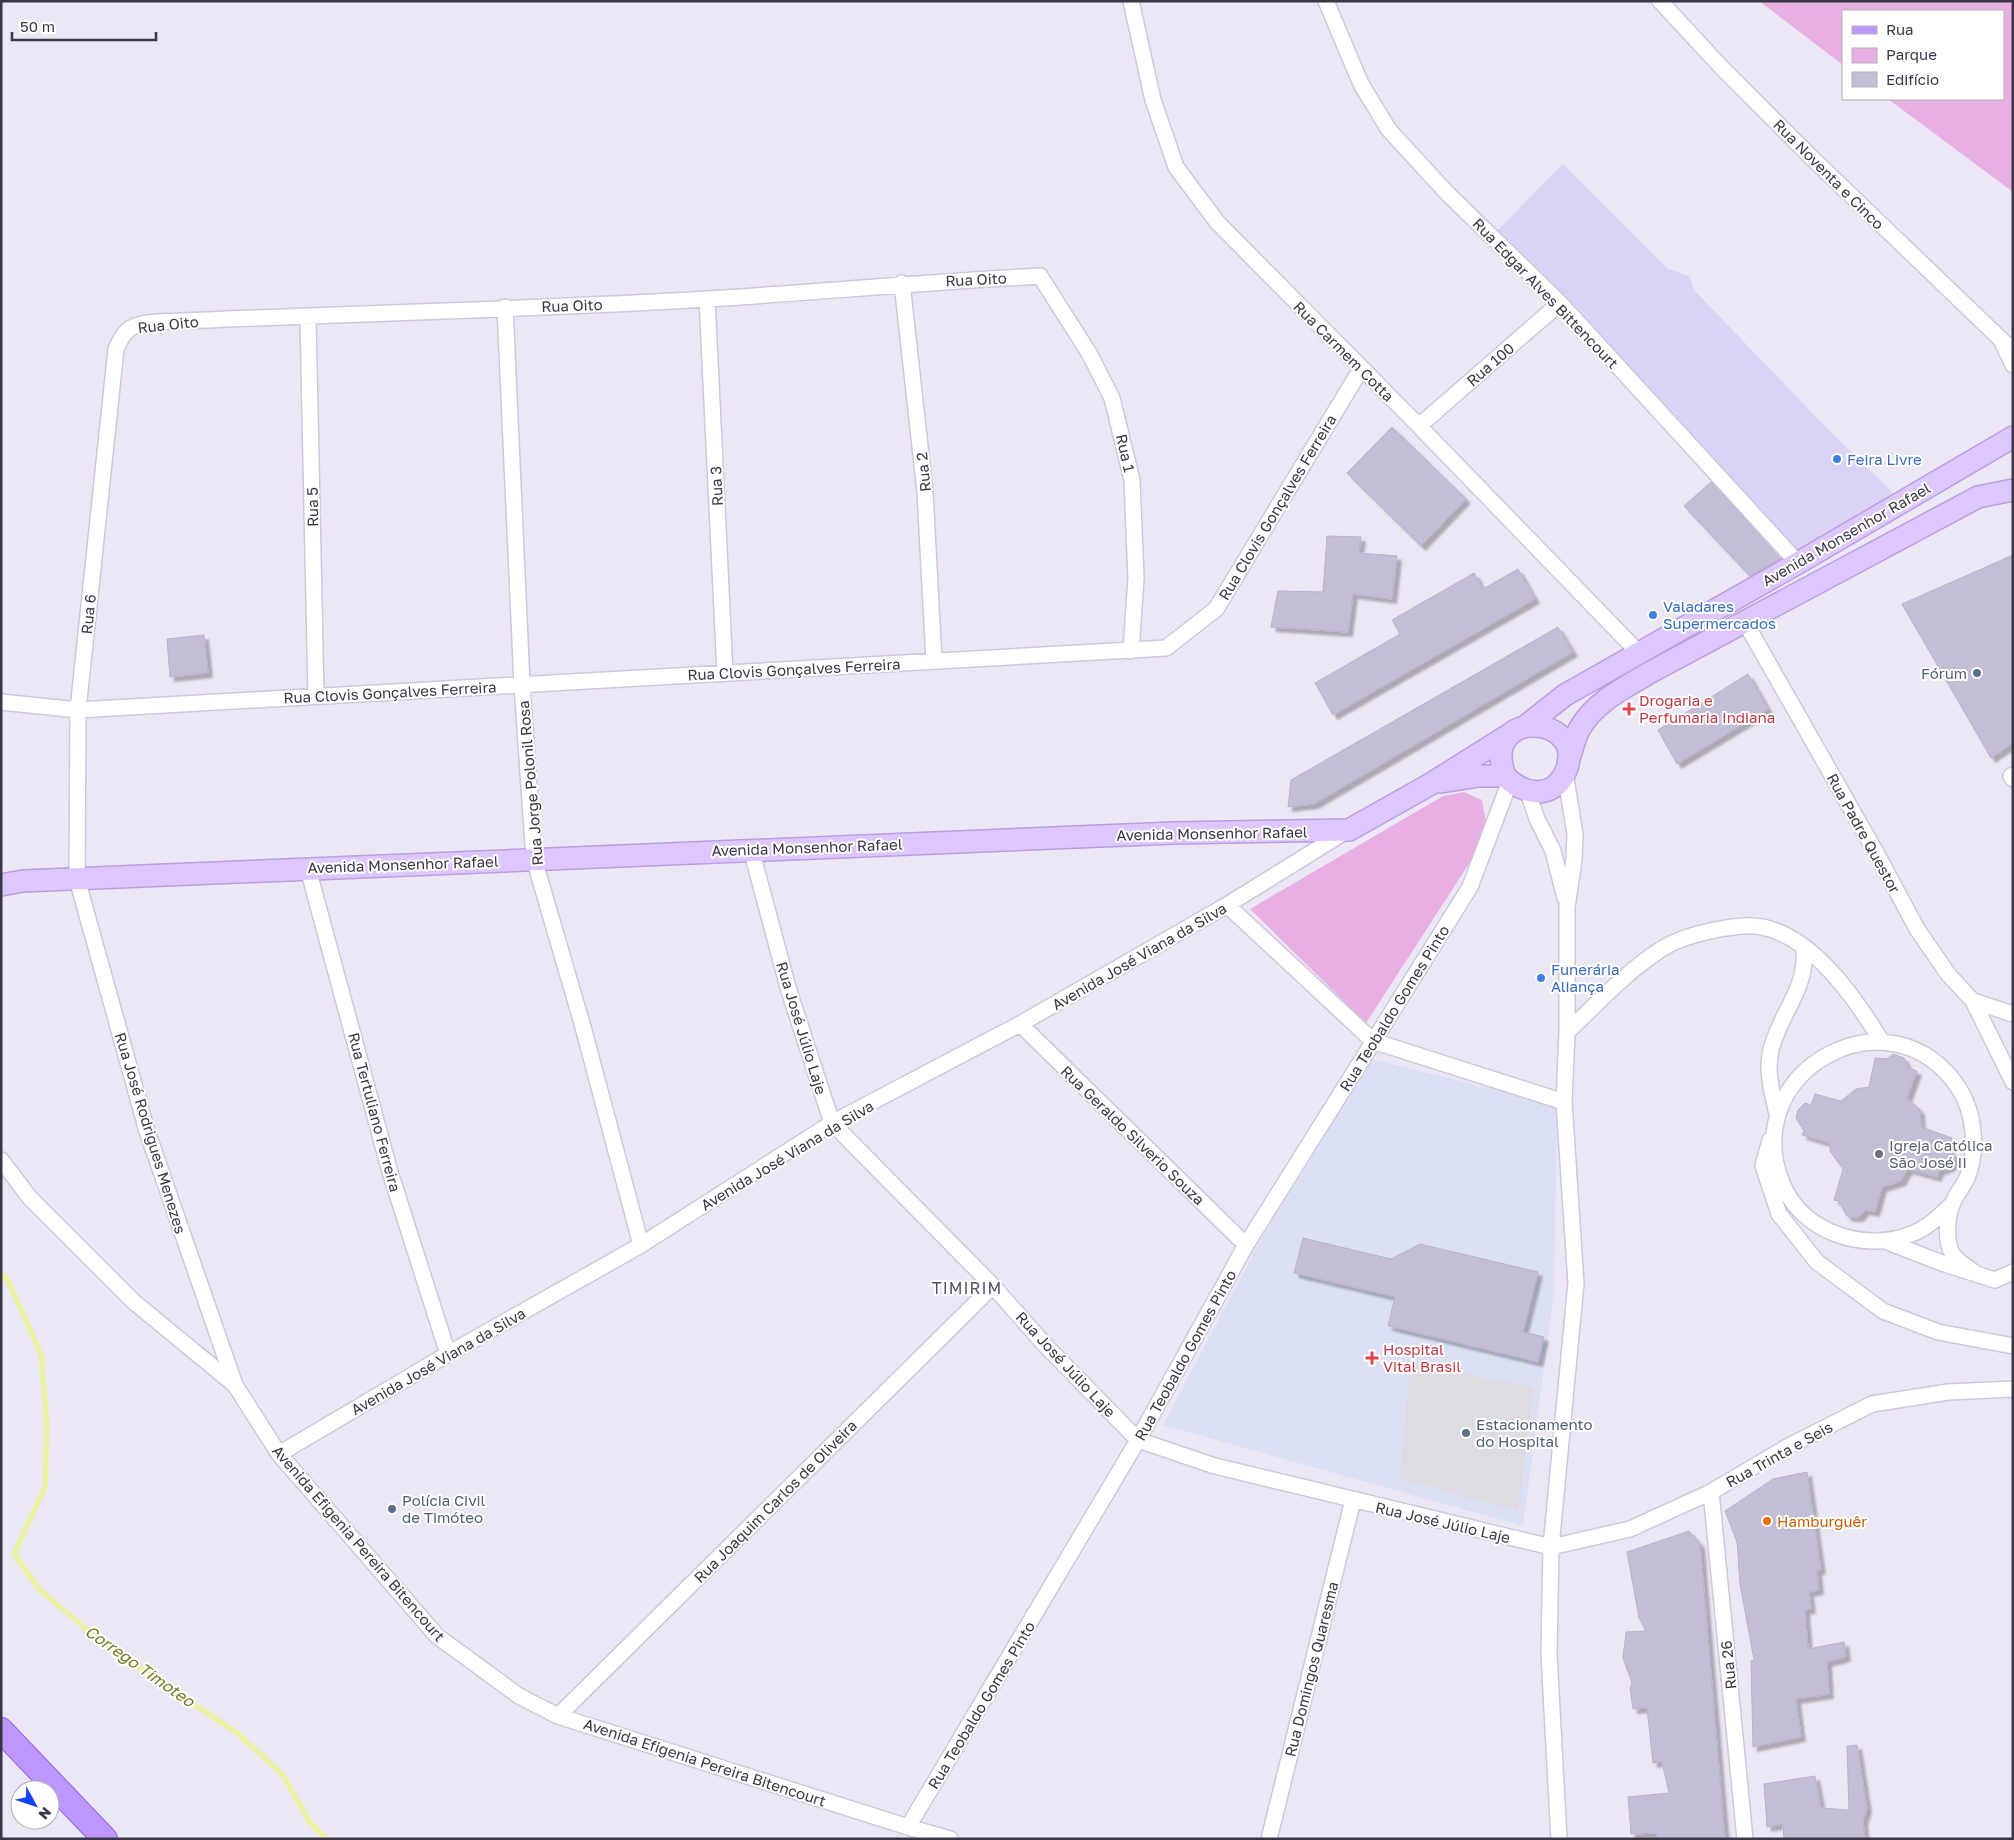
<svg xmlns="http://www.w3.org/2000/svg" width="2014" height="1840" viewBox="0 0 2014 1840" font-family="'Golos Text',sans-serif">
<defs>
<filter id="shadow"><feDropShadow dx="4.5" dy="4.5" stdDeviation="1" flood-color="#0004"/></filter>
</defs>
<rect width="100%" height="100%" fill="#ece7f4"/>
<path fill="#dbd3f6" d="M1563 164 1668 269 1689 276 1695 291 1813 414 1894 494 1798 563 1492 236Z"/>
<path fill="#dbe0f4" d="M1371 1059 1557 1105 1554 1291 1523 1526 1163 1425 1257 1247Z"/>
<path fill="#e8b0e2" d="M1759 1H2013V192L1888 99H2003V11H1843V65Z
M1464 792 1482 800 1486 822 1474 856 1366 1023 1250 909 1443 796Z"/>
<path fill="#dedce2" d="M1410 1364 1534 1387 1518 1511 1400 1479Z"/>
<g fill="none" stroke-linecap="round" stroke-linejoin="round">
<path stroke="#ebf1a3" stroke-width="5.5" d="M1 1274 8 1281 41 1354 47 1425 45 1487 14 1554 40 1590 105 1645 237 1733 282 1774 311 1824 327 1839"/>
</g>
<path fill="#c3bdd6" stroke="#b9b0d0" filter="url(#shadow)" d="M1392 427 1466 499 1421 546 1347 473Z
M1711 482 1720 491 1780 559 1750 576 1684 506Z
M1327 536 1361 537 1359 553 1397 556 1392 599 1353 594 1348 632 1271 627 1278 591 1323 592Z
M2013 555V743L1991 758 1902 604Z
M1518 569 1535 599 1333 715 1315 683 1400 634 1392 620 1474 573 1483 589Z
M1558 627 1573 652 1314 804 1288 807 1291 780Z
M204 635 208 673 170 677 167 639Z
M1748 674 1768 709 1677 764 1658 730Z
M1893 1054 1904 1058 1908 1068 1917 1071 1907 1098 1920 1110 1921 1127 1952 1138 1948 1148 1952 1153 1954 1160 1951 1166 1939 1171 1937 1177 1908 1169 1901 1181 1882 1187 1875 1212 1865 1210 1859 1217H1850L1846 1215 1839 1201 1834 1200 1843 1169 1830 1151V1143L1802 1135 1804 1131 1796 1118 1798 1110 1805 1103 1811 1105 1815 1094 1841 1101 1856 1089 1869 1087 1875 1058 1887 1059Z
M1303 1238 1391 1259 1420 1244 1538 1272 1523 1332 1544 1337 1538 1362 1388 1326 1395 1297 1294 1273Z
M1807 1472 1821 1570H1817L1819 1590 1809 1592 1811 1609 1805 1610 1808 1649 1844 1642 1846 1657 1827 1662 1829 1694 1796 1699 1801 1737 1753 1747 1751 1661 1754 1660 1740 1584 1737 1542 1725 1511 1773 1479Z
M1689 1531 1700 1544 1725 1839H1657V1833L1631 1834 1628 1797 1669 1793 1662 1762 1653 1763 1647 1708 1633 1709 1630 1688 1632 1683 1623 1658 1626 1632 1646 1631 1639 1618 1627 1552Z
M1857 1745 1867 1808 1863 1821 1865 1839H1784L1783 1824 1767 1827 1764 1784 1815 1776 1821 1808 1849 1810 1847 1746Z"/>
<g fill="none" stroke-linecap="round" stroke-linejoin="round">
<g stroke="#cec7dd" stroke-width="18">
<path id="minor" d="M1131 1 1153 100 1176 167 1217 222 1419 426 1638 652
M1326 1 1361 84 1389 130 1448 194 1560 303 1798 563
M1660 1 1722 68 1813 159 2013 351
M902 283 925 492 934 661
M707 299 725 673
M505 307 522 685 534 859 583 1027 641 1245
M308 318 316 696
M2003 344 2013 365
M1419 426 1560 303
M1745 622 1878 856 1917 929 1948 974 1973 1001 2013 1014
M1 702 78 710 1166 648 1216 609 1361 369
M2013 775 2011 776 2013 779
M1528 792 1537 819 1553 851 1565 898
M751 849 789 991 832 1123 993 1286 1045 1345 1138 1440 1215 1466 1551 1547 1630 1529 1711 1492 1787 1447 1872 1404 1948 1392 2013 1389
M308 869 390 1172 448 1354
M1227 905 1373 1041 1564 1102
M1973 1001 2013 1082
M1020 1024 1246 1245
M1567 1032C1596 1005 1624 974 1657 952 1672 941 1692 935 1710 931 1725 928 1739 925 1755 926 1810 931 1856 999 1882 1042
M1777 1114C1772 1092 1765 1069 1772 1046 1783 1009 1807 989 1804 948
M1770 1140 1763 1166 1779 1214 1817 1262 1883 1311 1938 1332 2013 1346
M1 1160 30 1198 134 1302 235 1385 279 1454 437 1636 519 1696 558 1716 908 1827 950 1839
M1952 1204C1939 1217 1926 1229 1909 1235 1862 1252 1802 1232 1782 1183 1737 1070 1890 987 1958 1087 1975 1112 1978 1151 1967 1178 1963 1187 1955 1195 1952 1205 1947 1217 1945 1241 1952 1253 1956 1261 1970 1269 1978 1275
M1885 1241 1942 1263 1995 1280 2013 1272
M235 1385 147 1131 77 879 78 710 116 349C126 326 132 325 156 322 339 314 524 310 707 299 818 292 929 282 1040 276L1089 353 1112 398 1132 480 1136 578 1131 651
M279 1454 448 1354 641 1245 832 1123 1020 1024 1227 905 1348 830
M1711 1492 1745 1839
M558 1716 993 1286
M908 1827 1138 1440 1246 1245 1470 887 1510 781
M1269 1839 1353 1500
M1559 1839 1549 1654 1551 1547 1576 1283 1564 1102 1567 1032V907L1574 860 1575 834 1565 773"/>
</g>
<g stroke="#b99fe0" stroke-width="24">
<path id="secondary" d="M1527 725 1565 695 1798 563 2013 437
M1568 762C1572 751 1574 738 1580 728 1595 702 1624 688 1649 673L1978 497 2013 490
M1441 782 1479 776H1505C1522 794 1552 801 1565 773 1592 716 1479 704 1505 776
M1 885 23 881 1174 833 1349 830 1429 785 1512 733"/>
</g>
<g stroke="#9365e5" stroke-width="26">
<path id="primary" d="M1 1730 105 1839"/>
</g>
<use href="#minor" stroke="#fff" stroke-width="15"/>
<use href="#secondary" stroke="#dec6ff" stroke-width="21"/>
<use href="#primary" stroke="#bd96ff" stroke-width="24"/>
</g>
<g fill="#3f7fe0" stroke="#fff" stroke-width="2">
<circle cx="1837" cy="459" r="5"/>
<circle cx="1653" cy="615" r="5"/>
<circle cx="1541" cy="978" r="5"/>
</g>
<g fill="#5c6f8a" stroke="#fff" stroke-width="2">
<circle cx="1977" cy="673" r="5"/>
<circle cx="1466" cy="1433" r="5"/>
<circle cx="392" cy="1509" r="5"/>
</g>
<g fill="#e0444e" stroke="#fff" stroke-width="2">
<path d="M1626.5 701.5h5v5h5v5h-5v5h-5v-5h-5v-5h5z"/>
<path d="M1369.5 1350.5h5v5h5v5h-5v5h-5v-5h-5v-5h5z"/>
</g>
<circle fill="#6b7280" stroke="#fff" stroke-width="2" cx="1879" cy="1154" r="5"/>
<circle fill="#e8710a" stroke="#fff" stroke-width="2" cx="1767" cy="1521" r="5"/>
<g text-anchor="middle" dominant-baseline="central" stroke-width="4" stroke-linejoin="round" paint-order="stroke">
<g font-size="15" fill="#3b3647" stroke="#fff">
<text transform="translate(1829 174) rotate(45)">Rua Noventa e Cinco</text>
<text transform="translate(976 279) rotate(-3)">Rua Oito</text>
<text transform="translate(1546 293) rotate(46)">Rua Edgar Alves Bittencourt</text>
<text transform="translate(572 305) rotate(-2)">Rua Oito</text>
<text transform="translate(168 324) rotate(-6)">Rua Oito</text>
<text transform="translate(1344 351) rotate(45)">Rua Carmem Cotta</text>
<text transform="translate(1490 364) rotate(-41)">Rua 100</text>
<text transform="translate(1126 453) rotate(77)">Rua 1</text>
<text transform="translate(923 472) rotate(-96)">Rua 2</text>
<text transform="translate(716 486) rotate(-93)">Rua 3</text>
<text transform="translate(312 507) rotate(-91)">Rua 5</text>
<text transform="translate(1277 507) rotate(-59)">Rua Clovis Gonçalves Ferreira</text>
<text transform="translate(1846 534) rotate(-30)">Avenida Monsenhor Rafael</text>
<text transform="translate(88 614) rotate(-84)">Rua 6</text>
<text transform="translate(794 669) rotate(-3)">Rua Clovis Gonçalves Ferreira</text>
<text transform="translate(390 692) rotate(-3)">Rua Clovis Gonçalves Ferreira</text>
<text transform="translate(530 783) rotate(-95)">Rua Jorge Polonil Rosa</text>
<text transform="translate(1212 833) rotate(-1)">Avenida Monsenhor Rafael</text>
<text transform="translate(1864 833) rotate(61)">Rua Padre Questor</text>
<text transform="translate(807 847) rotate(-2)">Avenida Monsenhor Rafael</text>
<text transform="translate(403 864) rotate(-2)">Avenida Monsenhor Rafael</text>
<text transform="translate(1139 956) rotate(-30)">Avenida José Viana da Silva</text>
<text transform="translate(1394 1008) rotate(-58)">Rua Teobaldo Gomes Pinto</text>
<text transform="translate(802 1028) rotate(73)">Rua José Júlio Laje</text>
<text transform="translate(375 1112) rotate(75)">Rua Tertuliano Ferreira</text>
<text transform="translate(151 1133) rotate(73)">Rua José Rodrigues Menezes</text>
<text transform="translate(1133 1135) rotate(44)">Rua Geraldo Silverio Souza</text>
<text transform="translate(787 1155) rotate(-31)">Avenida José Viana da Silva</text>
<text transform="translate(1185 1355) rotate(-61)">Rua Teobaldo Gomes Pinto</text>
<text transform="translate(438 1361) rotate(-30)">Avenida José Viana da Silva</text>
<text transform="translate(1066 1364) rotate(47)">Rua José Júlio Laje</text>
<text transform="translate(1779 1454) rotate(-29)">Rua Trinta e Seis</text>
<text transform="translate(775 1501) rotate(-45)">Rua Joaquim Carlos de Oliveira</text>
<text transform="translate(1443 1522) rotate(13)">Rua José Júlio Laje</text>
<text transform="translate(359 1543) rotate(49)">Avenida Efigenia Pereira Bitencourt</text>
<text transform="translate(1728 1665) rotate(-96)">Rua 26</text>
<text transform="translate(1311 1669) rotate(-76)">Rua Domingos Quaresma</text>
<text transform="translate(981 1705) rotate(-59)">Rua Teobaldo Gomes Pinto</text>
<text transform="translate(705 1762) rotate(18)">Avenida Efigenia Pereira Bitencourt</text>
</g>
<g font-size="15" fill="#366cbe" stroke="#fff" text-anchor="start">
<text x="1847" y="459">Feira Livre</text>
<text x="1663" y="606">Valadares<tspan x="1663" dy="17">Supermercados</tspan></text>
<text x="1551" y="969">Funerária<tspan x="1551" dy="17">Aliança</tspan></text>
</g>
<g font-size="15" fill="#4e5e75" stroke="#fff" text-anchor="start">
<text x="1967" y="673" text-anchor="end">Fórum</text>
<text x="1476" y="1424">Estacionamento<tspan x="1476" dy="17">do Hospital</tspan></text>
<text x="402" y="1500">Polícia Civil<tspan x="402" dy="17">de Timóteo</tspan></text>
</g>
<g font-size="15" fill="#be3a42" stroke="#fff" text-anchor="start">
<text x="1639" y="700">Drogaria e<tspan x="1639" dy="17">Perfumaria Indiana</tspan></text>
<text x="1383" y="1349">Hospital<tspan x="1383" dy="17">Vital Brasil</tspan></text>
</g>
<g font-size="15" fill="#5b616d" stroke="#fff" text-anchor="start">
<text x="1889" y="1145">Igreja Católica<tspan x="1889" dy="17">São José II</tspan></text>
</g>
<g font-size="15" fill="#c56008" stroke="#fff" text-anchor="start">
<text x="1777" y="1521">Hamburguêr</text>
</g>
<g font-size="16" letter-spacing="1" fill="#554d6a" stroke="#fff">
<text x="967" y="1288">TIMIRIM</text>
</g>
<g font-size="16" font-style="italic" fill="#747b24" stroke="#fff">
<text transform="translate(140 1666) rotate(35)">Corrego Timoteo</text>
</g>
</g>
<rect width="2014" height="1840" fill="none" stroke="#3b3647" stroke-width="5"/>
<rect x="1842" y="10" width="162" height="90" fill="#ffffff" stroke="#b1afb5"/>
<rect x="1852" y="26" width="25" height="8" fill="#bd96ff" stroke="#b1afb5"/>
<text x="1886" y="35" font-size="15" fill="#3b3647">Rua</text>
<rect x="1852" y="48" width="25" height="15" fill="#e8b0e2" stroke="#b1afb5"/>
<text x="1886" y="60" font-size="15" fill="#3b3647">Parque</text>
<rect x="1852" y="72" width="25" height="15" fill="#c3bdd6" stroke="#b1afb5"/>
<text x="1886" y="85" font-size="15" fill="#3b3647">Edifício</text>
<g transform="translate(35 1805) rotate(130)"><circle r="24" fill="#ffffff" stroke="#b1afb5"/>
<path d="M0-4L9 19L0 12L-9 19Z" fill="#1742fb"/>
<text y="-8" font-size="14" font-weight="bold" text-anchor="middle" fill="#3b3647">N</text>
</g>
<path d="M12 32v8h144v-8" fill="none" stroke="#3b3647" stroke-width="2.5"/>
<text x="20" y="32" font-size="15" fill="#3b3647" stroke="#ffffff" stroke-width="4" paint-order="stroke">50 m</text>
</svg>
